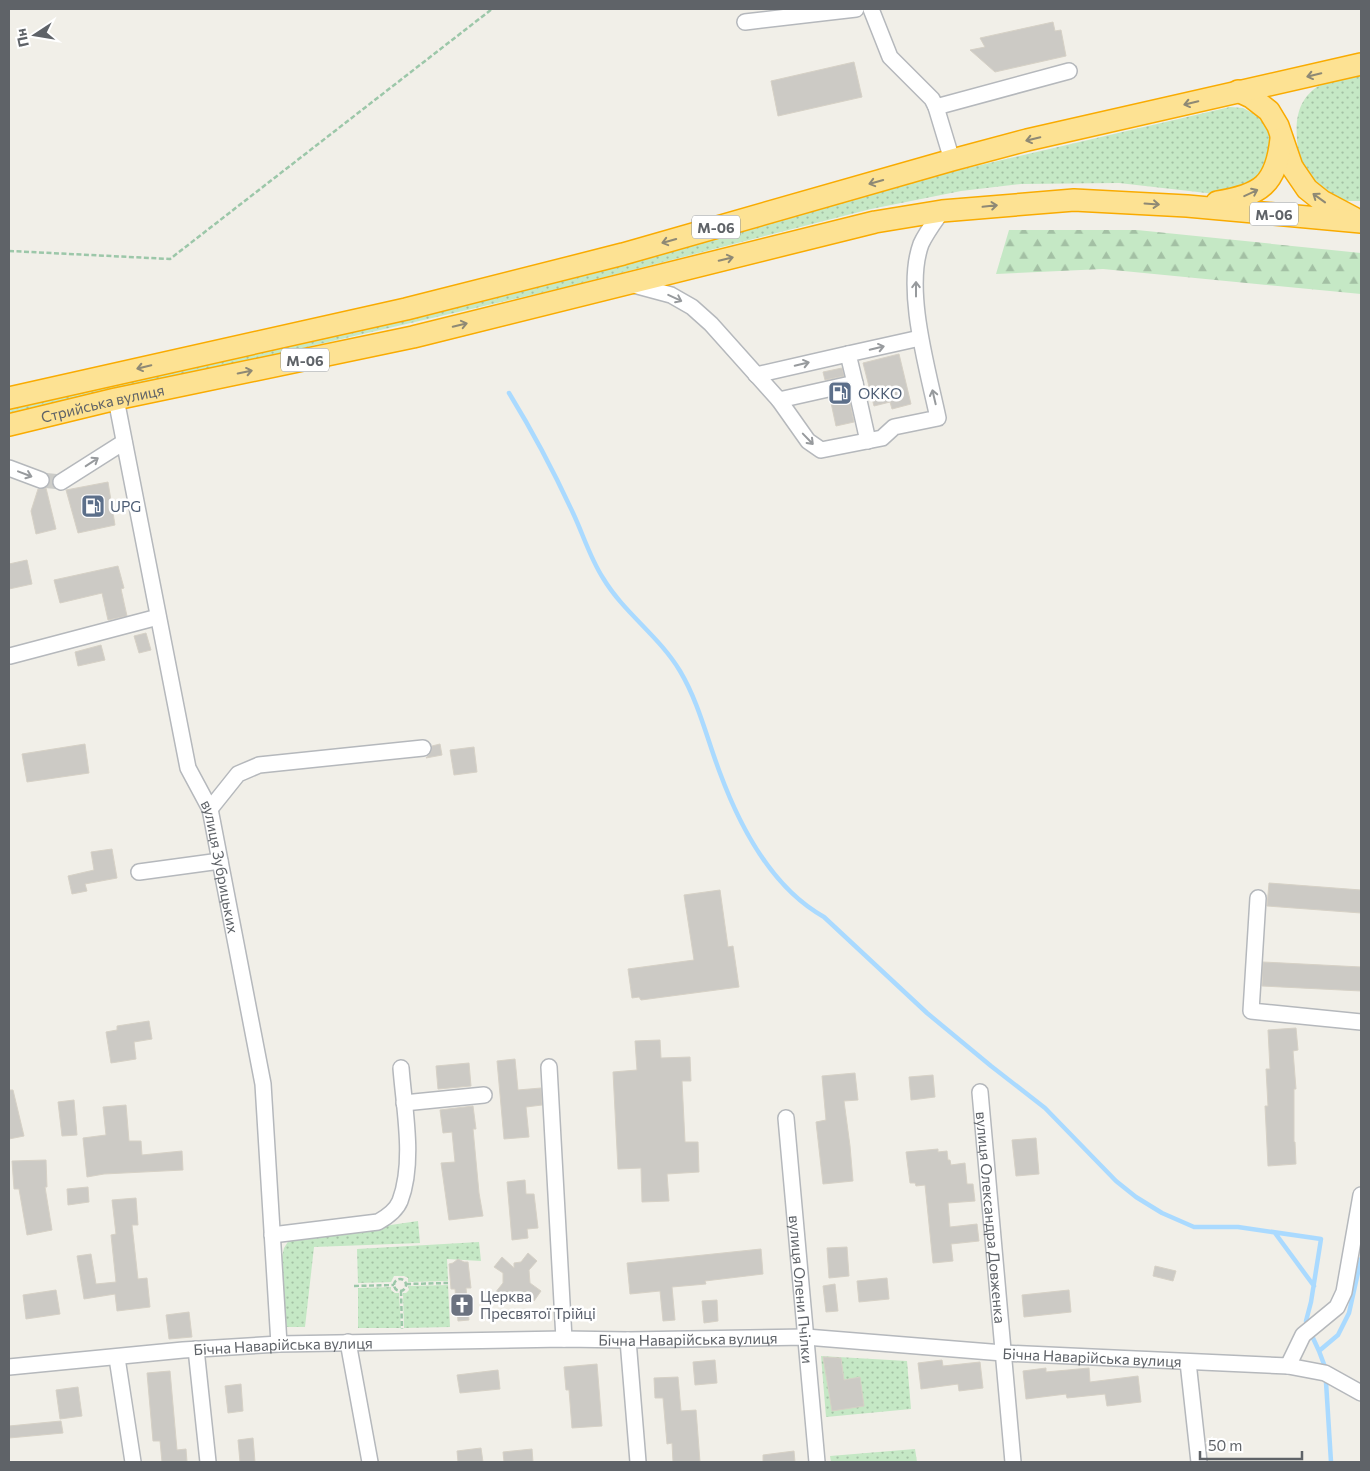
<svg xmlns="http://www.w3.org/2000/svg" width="1370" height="1471" viewBox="0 0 1370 1471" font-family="Commissioner,sans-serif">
<defs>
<pattern id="grass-dots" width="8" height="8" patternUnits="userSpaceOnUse" patternTransform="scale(1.25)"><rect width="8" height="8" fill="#c5e8c5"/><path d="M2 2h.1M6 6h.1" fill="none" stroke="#a3c0a4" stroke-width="1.8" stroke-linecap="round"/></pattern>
<pattern id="forest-firs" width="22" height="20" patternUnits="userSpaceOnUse" patternTransform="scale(1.25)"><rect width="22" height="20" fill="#c5e8c5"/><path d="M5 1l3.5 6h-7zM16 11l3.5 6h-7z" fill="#a3c0a4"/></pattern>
</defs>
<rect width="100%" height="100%" fill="#f1efe8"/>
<path fill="url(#grass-dots)" d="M1361 74V201C1352 201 1335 202 1327 197 1324 195 1301 167 1300 164 1298 160 1299 154 1298 149 1295 126 1295 102 1317 87 1329 79 1347 77 1361 74Z
M1230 107 1243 108 1256 115 1265 124 1272 138 1264 177 1224 195 1119 183 1021 184 961 191 871 209 558 289 9 416V407L556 278 955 171Z
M418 1221 420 1243 314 1247 305 1327H283L282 1257 284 1248 289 1240Z
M479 1242 481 1261 447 1259 448 1281 408 1282V1278L404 1276H394L391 1282 358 1283 357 1249Z
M448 1285 450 1327 404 1328 403 1293H406L409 1290 408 1286Z
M391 1287V1290L395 1293H399L401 1328H358V1288Z
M821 1356 907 1361 911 1409 826 1417Z
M915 1449 917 1462H831L830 1456Z"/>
<path fill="url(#forest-firs)" d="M1009 230H1137L1361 253V294L1103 269 996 274Z"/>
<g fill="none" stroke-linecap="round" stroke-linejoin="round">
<path stroke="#aadaff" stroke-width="4.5" d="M509 393C533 432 554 472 573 513 583 534 590 558 603 578 624 613 659 636 680 671 699 703 707 739 720 773 740 827 772 888 824 917L927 1013 991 1066 1045 1108 1116 1181 1136 1197 1162 1213 1194 1227H1238L1321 1239 1311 1302 1306 1321
M1275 1233 1314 1286
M1313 1338 1319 1351
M1325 1367 1319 1351 1338 1335 1349 1313 1361 1259
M1326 1382 1331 1462"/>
</g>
<path fill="#cccac5" stroke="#d6d1c6" d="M1053 22 1055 31 1061 30 1066 56 995 72 970 50 985 47 980 38Z
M854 62 862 97 778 116 771 81Z
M899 354 911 404 892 409 890 402 874 406 863 363Z
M842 368 844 376 825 380 823 372Z
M848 394 854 422 836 426 830 398Z
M108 482 115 525 78 533 66 490Z
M46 488 56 529 36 534 31 511 38 489Z
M27 560 32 584 9 589V564Z
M118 566 124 588 121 589 127 616 108 620 102 593 60 603 54 580Z
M146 633 151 650 139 653 134 636Z
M101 645 105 660 78 666 75 652Z
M85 744 89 773 27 782 22 754Z
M440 744 442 755 426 758 431 752 432 746Z
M474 747 477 772 454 775 450 750Z
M112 849 117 878 85 884 87 891 72 894 68 876 94 870 91 852Z
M1269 883 1361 890V913L1267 906Z
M720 890 728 947 733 946 739 987 641 1000 639 997 632 998 628 969 694 960 684 895Z
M1263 962 1361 967V991L1262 986Z
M149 1021 152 1039 134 1042 136 1059 111 1063 106 1032 117 1030V1026Z
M1296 1028 1298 1050 1293 1051 1296 1089H1294V1142H1295L1296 1164 1268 1166 1265 1106H1268L1266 1069H1270L1268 1030Z
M660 1040 661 1058 690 1057 691 1081H682L685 1142H698L699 1172 667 1174 669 1201 642 1202 641 1168 618 1169 613 1072 637 1070 635 1041Z
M515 1059 518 1090 541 1088 542 1105 526 1107 529 1137 504 1139 497 1061Z
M469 1063 471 1086 438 1089 436 1066Z
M855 1073 858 1100 844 1101 850 1146 853 1181 823 1184 816 1122 826 1120 822 1076Z
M933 1075 935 1097 911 1100 909 1077Z
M9 1090H13L24 1136 9 1139Z
M74 1100 77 1135 62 1136 58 1102Z
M126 1105 129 1141H141L142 1155 182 1151 183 1170 104 1174 87 1177 83 1138 106 1135 103 1107Z
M473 1106 476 1129H473L479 1193 483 1216 449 1220 441 1163 455 1162 452 1132 443 1133 440 1110Z
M1036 1138 1039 1174 1016 1176 1012 1140Z
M938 1149V1152L947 1151 948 1160H950L951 1165 965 1163 967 1184H973L975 1201 948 1203 950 1227 977 1224 979 1241 951 1244 953 1261 933 1263 925 1185 916 1186 915 1183H910L906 1152Z
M46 1160 47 1187H45L52 1230 27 1235 19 1189H14L12 1161Z
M525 1180 526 1194H534L538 1228 527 1229 528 1238 512 1240 507 1182Z
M88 1187 89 1202 68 1205 67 1189Z
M136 1198 138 1225H132L138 1279 147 1278 150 1307 117 1311 115 1294 84 1299 77 1256 91 1254 96 1284 116 1282 111 1235 116 1234 112 1200Z
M847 1247 849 1276 829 1278 827 1248Z
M761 1249 763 1274 705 1281 706 1284 672 1287 675 1320 663 1321 660 1291 630 1294 627 1263Z
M528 1253 537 1261 529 1270 530 1283 541 1291 534 1301 524 1294 514 1295 506 1303 495 1293 503 1283V1273L494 1267 502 1257 514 1268V1263L521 1262Z
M458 1259 464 1262H468L471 1288H466L469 1320 458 1321 455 1289H451L449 1264 453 1263Z
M1155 1266 1176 1271 1173 1281 1153 1276Z
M887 1278 889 1299 859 1302 857 1281Z
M835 1284 838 1311 826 1312 823 1286Z
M56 1290 60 1314 26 1319 23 1295Z
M1069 1290 1071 1312 1024 1317 1022 1295Z
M717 1300 718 1321 704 1323 702 1301Z
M189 1312 192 1337 169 1339 166 1315Z
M823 1357 841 1358 844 1380 860 1377 864 1406 832 1411Z
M715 1360 717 1383 695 1385 693 1362Z
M942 1360 943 1366 980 1362 983 1388 959 1391 958 1384 921 1389 918 1363Z
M597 1364 602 1426 572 1428 569 1390H566L564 1367Z
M1046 1368V1372L1089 1368 1090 1382 1138 1376 1141 1402 1107 1406 1105 1394 1067 1398 1066 1394 1026 1399 1023 1371Z
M498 1370 500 1389 460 1393 457 1375Z
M170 1371 177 1450 186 1449 187 1462H162L160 1441H153L147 1373Z
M678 1377 681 1411 696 1410 700 1462H673L672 1443 667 1444 663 1398H655L654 1378Z
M241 1384 243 1411 228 1413 225 1386Z
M78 1387 82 1416 60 1419 56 1390Z
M61 1421 63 1433 9 1438V1426Z
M253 1438 255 1462H240L238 1440Z
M481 1448 483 1462H458L457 1451Z
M532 1449 533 1462H504L503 1452Z
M794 1451 795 1462H763V1455Z"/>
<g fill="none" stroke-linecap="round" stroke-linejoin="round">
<path stroke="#ccccc8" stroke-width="15" stroke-dasharray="15 8" stroke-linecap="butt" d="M41 480 61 482"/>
<g stroke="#b5b8bc" stroke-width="18">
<g id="minor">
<path d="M871 9 890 57 932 99 936 107 952 160"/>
<path d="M745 22 856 9"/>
<path d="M936 107 1069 71"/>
<path d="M630 284 671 295 692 307 711 324 779 400 855 383 848 354 920 338"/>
<path d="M756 375 848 354"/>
<path d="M855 383 868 441"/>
<path id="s1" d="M116 399 188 768 210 809 263 1084 279 1344"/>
<path d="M779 400 808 441 821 450 882 438 894 427 938 418C928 370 904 290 921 244 926 233 935 221 942 211"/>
<path d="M9 468 41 480"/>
<path d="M61 482 124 442"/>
<path d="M10 656 158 617"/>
<path d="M210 809 238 774 259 765 423 748"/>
<path d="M139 872 220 861"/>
<path d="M1258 898 1251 1011 1361 1022"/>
<path d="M549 1067 564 1339"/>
<path id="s2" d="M980 1092 1013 1462"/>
<path d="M404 1103 484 1095"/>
<path id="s3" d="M786 1118 817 1462"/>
<path d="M272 1235 378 1222C387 1217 396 1211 400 1201 415 1162 404 1108 401 1068"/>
<path d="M628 1340 638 1462"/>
<path d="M348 1342 370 1462"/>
<path d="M196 1349 208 1462"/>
<path d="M117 1358 133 1462"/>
<path d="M1188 1362 1199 1462"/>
<path d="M1288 1366 1303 1335 1337 1307 1344 1292 1361 1195"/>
<path id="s4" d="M9 1367 183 1350 279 1344 564 1339 628 1340 806 1337 1003 1353 1288 1366 1325 1373 1361 1393"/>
</g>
</g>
<g stroke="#f9ab00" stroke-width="24">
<g id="highway">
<path d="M1238 91 1251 97 1269 111 1278 126 1292 167 1307 189 1322 201 1354 218"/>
<path d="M1217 202C1261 195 1276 185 1281 139"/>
<path d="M9 398 406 309 623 254 952 160 1027 140 1361 64"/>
<path id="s5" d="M9 425 116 399 413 337 875 222 942 211 1074 200 1187 206 1361 222"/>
</g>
</g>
<path stroke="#9cc7a9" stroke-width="2.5" stroke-dasharray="5 2.5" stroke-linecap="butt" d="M9 251 170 259 492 9
M394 1285a6 6 0 1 1 12 0a6 6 0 1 1-12 0Z
M406 1284 448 1283
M354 1286 394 1285
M401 1291 402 1329"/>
<use href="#minor" stroke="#fff" stroke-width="15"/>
<use href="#highway" stroke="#fde293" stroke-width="21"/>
</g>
<defs><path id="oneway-shaft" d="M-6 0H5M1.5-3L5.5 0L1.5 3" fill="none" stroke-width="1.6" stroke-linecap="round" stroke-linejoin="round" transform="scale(1.25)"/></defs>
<g stroke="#8e8975">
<use href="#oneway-shaft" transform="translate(1314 75) rotate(167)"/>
<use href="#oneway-shaft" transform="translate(1191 103) rotate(167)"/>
<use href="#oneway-shaft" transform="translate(1033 139) rotate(167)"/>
<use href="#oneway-shaft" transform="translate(876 182) rotate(164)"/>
<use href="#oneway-shaft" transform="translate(1251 193) rotate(-25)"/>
<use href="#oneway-shaft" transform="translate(1319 198) rotate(-144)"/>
<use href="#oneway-shaft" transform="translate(1152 204) rotate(4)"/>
<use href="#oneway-shaft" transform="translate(990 206) rotate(-6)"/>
<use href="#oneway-shaft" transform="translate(669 241) rotate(164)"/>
<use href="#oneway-shaft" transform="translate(726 259) rotate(-14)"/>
<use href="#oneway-shaft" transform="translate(460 325) rotate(-14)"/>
<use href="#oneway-shaft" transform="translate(144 367) rotate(167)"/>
<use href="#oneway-shaft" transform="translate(245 372) rotate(-12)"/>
</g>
<g stroke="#979a9d">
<use href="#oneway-shaft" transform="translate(916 289) rotate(-90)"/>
<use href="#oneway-shaft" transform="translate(675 298) rotate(25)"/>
<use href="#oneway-shaft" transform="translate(877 348) rotate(-13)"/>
<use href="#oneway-shaft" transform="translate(802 364) rotate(-13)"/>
<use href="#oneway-shaft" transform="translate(934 397) rotate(-103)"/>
<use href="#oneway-shaft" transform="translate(808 439) rotate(46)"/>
<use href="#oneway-shaft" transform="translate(92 462) rotate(-33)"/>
<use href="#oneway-shaft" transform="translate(25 474) rotate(21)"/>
</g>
<defs>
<g id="fuel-square" transform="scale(1.25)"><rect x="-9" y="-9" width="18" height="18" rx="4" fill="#5c6f8a" stroke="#fff"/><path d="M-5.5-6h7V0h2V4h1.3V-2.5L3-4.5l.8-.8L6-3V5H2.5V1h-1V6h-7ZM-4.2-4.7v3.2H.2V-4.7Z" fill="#fff"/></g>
<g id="church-square" transform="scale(1.25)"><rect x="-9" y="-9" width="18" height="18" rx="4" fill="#6b7280" stroke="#fff"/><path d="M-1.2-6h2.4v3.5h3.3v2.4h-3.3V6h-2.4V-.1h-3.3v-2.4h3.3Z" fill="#fff"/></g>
</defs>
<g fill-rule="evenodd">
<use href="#fuel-square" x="840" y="393"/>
<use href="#fuel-square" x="93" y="506"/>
<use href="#church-square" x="462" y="1305"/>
</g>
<g text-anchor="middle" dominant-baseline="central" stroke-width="5" stroke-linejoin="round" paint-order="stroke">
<g fill="#fff" stroke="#8f9295" stroke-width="1">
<rect x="1250" y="202.5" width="48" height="23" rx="4"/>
<rect x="692" y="215.5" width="48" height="23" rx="4"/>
<rect x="281" y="348.5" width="48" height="23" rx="4"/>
</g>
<g font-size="14" font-weight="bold" fill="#5f6368">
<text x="1274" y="214">М-06</text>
<text x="716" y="227">М-06</text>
<text x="305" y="360">М-06</text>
</g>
<g font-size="15" fill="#4e5e75" stroke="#fff" text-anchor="start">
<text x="858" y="393">ОККО</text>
<text x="110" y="506">UPG</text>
</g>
<g font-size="15" fill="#5f6368" stroke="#fff">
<text stroke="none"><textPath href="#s5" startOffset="96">Стрийська вулиця</textPath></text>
<text stroke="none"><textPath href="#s1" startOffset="481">вулиця Зубрицьких</textPath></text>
<text stroke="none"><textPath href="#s2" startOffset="126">вулиця Олександра Довженка</textPath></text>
<text stroke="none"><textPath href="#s3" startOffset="172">вулиця Олени Пчілки</textPath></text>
<text stroke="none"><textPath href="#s4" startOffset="680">Бічна Наварійська вулиця</textPath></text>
<text stroke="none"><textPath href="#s4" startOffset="275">Бічна Наварійська вулиця</textPath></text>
<text stroke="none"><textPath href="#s4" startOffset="1085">Бічна Наварійська вулиця</textPath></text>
</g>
<g font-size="15" fill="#5b616d" stroke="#fff" text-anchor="start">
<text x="480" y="1296">Церква<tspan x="480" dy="17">Пресвятої Трійці</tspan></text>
</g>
</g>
<rect width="1370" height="1471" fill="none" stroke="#5f6368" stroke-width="20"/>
<g transform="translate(35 35) rotate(258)" stroke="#ffffff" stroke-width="4" paint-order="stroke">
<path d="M0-4L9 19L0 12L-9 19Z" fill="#5f6368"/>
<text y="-8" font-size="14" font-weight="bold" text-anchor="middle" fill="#5f6368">Пн</text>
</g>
<path d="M1200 1451v8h102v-8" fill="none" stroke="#5f6368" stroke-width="2.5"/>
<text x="1208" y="1451" font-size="15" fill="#5f6368" stroke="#ffffff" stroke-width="4" paint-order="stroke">50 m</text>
</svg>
